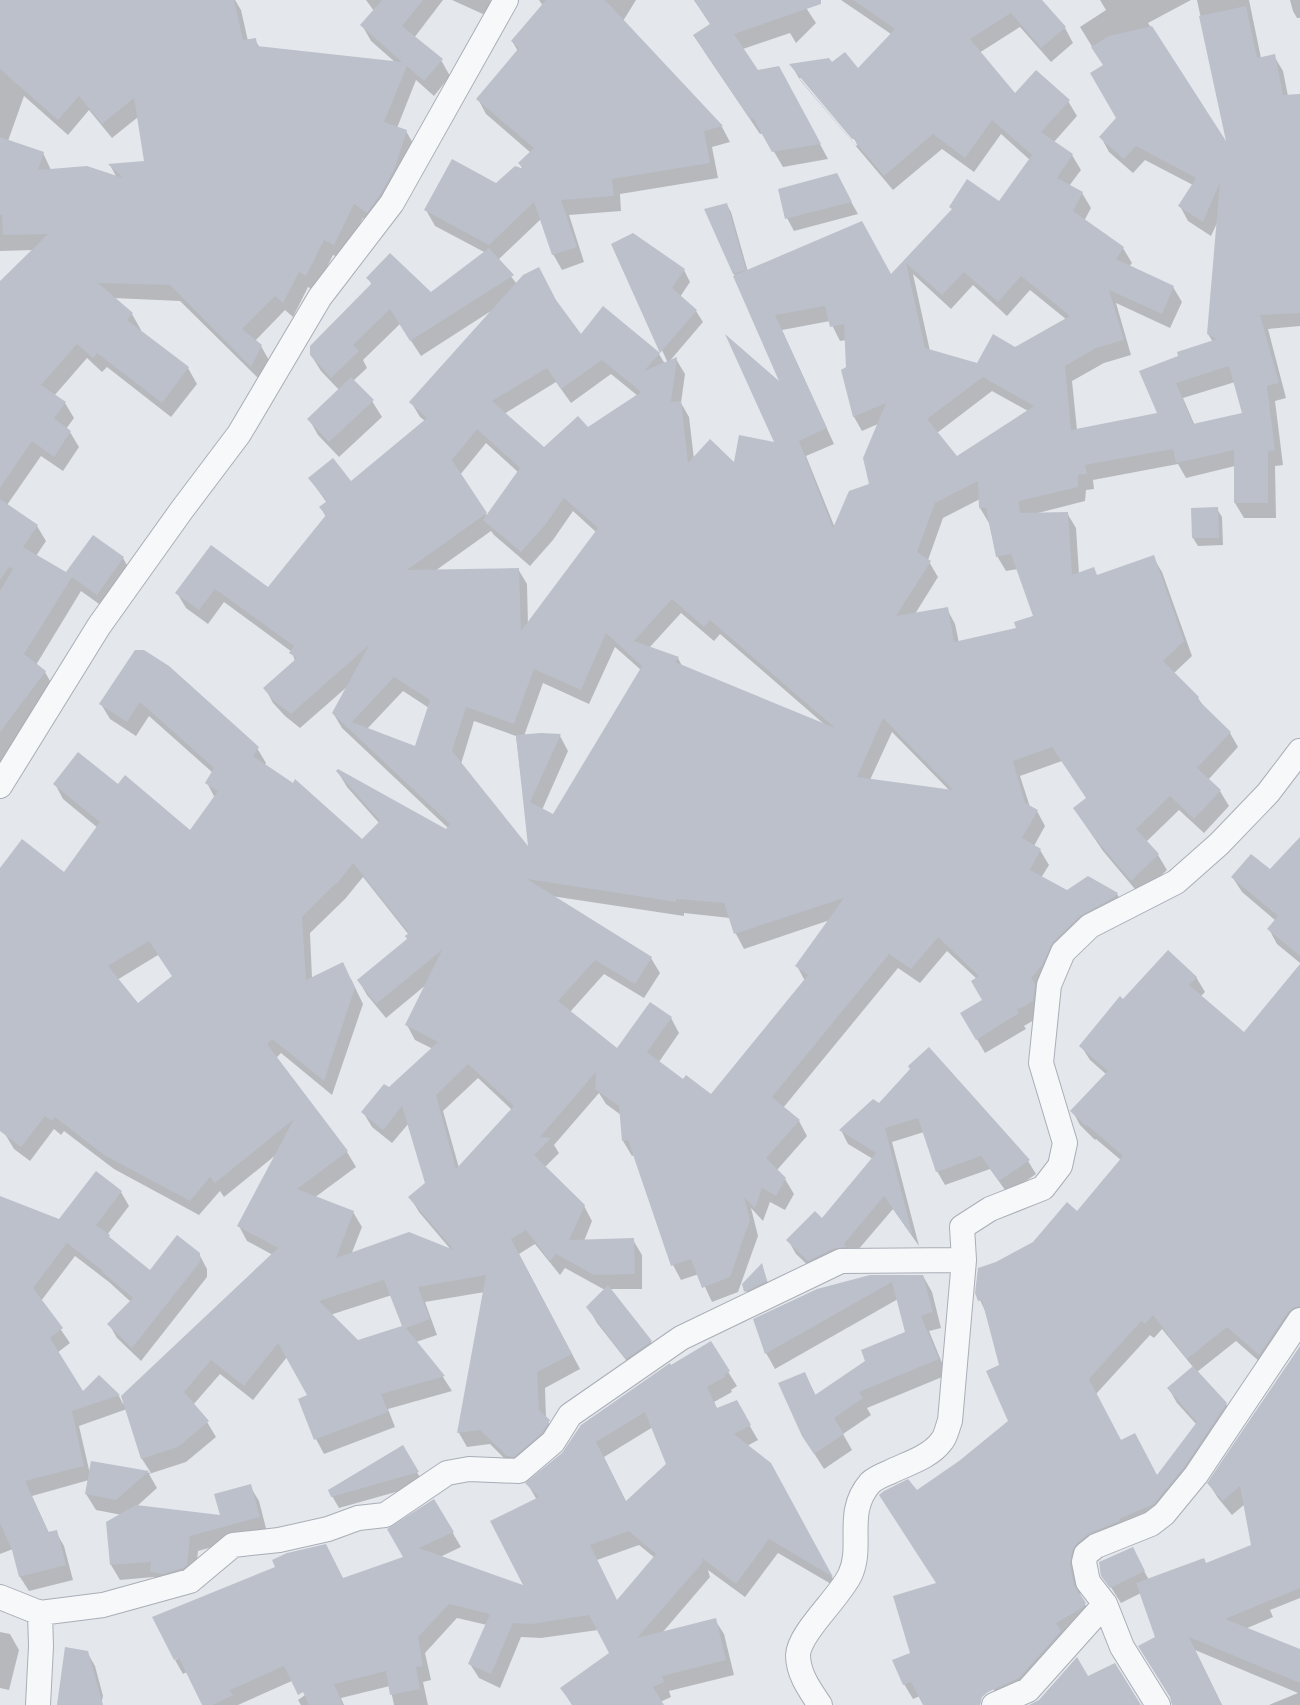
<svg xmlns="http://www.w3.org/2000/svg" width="1300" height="1705" viewBox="0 0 1300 1705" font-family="'Asap Condensed',sans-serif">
<rect width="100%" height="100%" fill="#e4e7ec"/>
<path fill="#0003" fill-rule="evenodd" d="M0 0H235L241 10 248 41 255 40 260 48 396 63 371 41 362 25 374 11 366 0H443L414 38 441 60 450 76 434 96 416 80 397 128 406 131 415 147 376 227 363 218 343 259 333 255 315 291 308 287 293 317 285 310 255 341 261 346 270 362 261 381 180 301 113 298 132 314 141 330 140 331 188 368 197 384 171 417 107 367 102 372 87 358 54 396 65 403 74 418 66 429 70 432 79 447 63 471 41 456 7 505 37 526 46 541 36 556 67 574 94 537 123 558 132 574 106 609 81 591 36 665 45 672 54 688 0 765V283L34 250 0 251ZM24 96 68 135 89 110 112 138 138 117 146 163 110 165 117 178 51 170 43 153 8 141Z
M452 0H491L485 15Z
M539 0H636L623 21 722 127 730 142 712 147 718 178 620 194 621 211 569 215 584 262 562 270 553 254 541 219 498 260 517 284 558 306 581 336 659 354 665 364 676 359 685 374 681 403 689 417 694 459 735 465 776 444 783 387 706 210 727 205 731 212 748 272 892 277 953 210 951 207 1000 203 1030 160 1001 134 974 172 942 149 893 190 800 80 792 66 832 64 858 71 891 34 841 0H1040L1065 28 1073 43 1051 62 1020 27 979 53 1015 96 1068 101 1077 116 1054 142 1072 155 1081 170 1069 186 1082 193 1091 208 1084 221 1123 248 1132 263 1129 267 1173 287 1182 302 1170 328 1116 303 1131 355 1104 363 1072 381 1077 430 1159 415 1141 372 1213 342 1208 334 1218 221 1211 236 1188 221 1180 206 1193 185 1145 160 1133 173 1109 152 1101 137 1118 118 1104 66 1080 27 1106 10 1100 0H1191L1148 23 1229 148 1197 0H1249L1261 58 1274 56 1283 71 1288 96H1300V326L1268 329 1286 398 1275 401 1283 465 1275 466 1276 518H1244L1235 503V466L1186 478 1178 464 1093 480 1094 489 1086 490 1085 501 1038 513H1067L1076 528 1079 574 1097 576 1153 557 1162 572 1192 656 1173 674 1198 698 1204 707 1230 733 1238 747 1208 780 1220 791 1229 806 1204 833 1179 810 1146 842 1158 855 1167 870 1140 895 1103 851 1084 823 1075 808 1088 799 1062 761 1020 776 1030 807 1037 811 1045 826 1034 846 1040 850 1049 865 1041 878 1067 892 1088 877 1117 894 1126 909 1089 930 1041 1016 1024 1026 1026 1029 985 1053 962 1014 984 1001 977 979 947 951 920 983 898 968 783 1108 799 1121 807 1136 777 1170 785 1179 794 1194 785 1210 770 1202 763 1221 751 1208 758 1236 738 1292 712 1302 699 1274 681 1280 673 1265 634 1155 632 1156 623 1141 621 1115 606 1104 599 1093 554 1145 559 1153 545 1167 584 1206 592 1221 584 1241 633 1240 642 1255V1289H610L651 1342 660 1358 637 1374 597 1323 588 1307 605 1290 565 1268 560 1275 535 1244 519 1254 580 1369 545 1388 546 1419 557 1436 517 1471 490 1444 467 1447 459 1433 485 1292 425 1302 437 1335 416 1342 443 1377 452 1391 388 1409 395 1427 324 1454 316 1439 309 1396 287 1357 253 1400 220 1374 193 1405 207 1422 216 1437 186 1462 149 1474 157 1488 136 1507 222 1517 250 1486 259 1501 267 1532 198 1551 195 1580 160 1587 154 1577 120 1580 111 1565 107 1522 122 1515 96 1510 86 1494 89 1480 32 1496 49 1533 56 1532 64 1546 73 1580 29 1591 20 1577 13 1549 0 1554V1198L59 1221 121 1192 129 1206 107 1235 150 1272 199 1254 207 1269V1277L141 1361 117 1338 109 1324 131 1302 109 1282 75 1256 41 1301 70 1343 57 1353 83 1393 99 1377 119 1396 123 1404 273 1255 247 1241 239 1226 277 1154 224 1197 220 1191 199 1215 114 1169 64 1131 61 1135 54 1129 30 1161 14 1149 5 1134 0 1092V874H65L98 828 63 799 55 784 118 786 190 832 215 798 207 783 213 773 149 716 136 736 110 719 101 704 136 652 257 748 266 763 264 766 362 841 380 824 347 787 338 772 447 831 448 828 342 728 333 713 348 686 300 728 285 716 273 703 265 688 295 661 292 652 224 602 208 624 186 608 177 593 211 547 269 589 326 517 321 508 327 503 310 479 351 483 425 421 420 417 411 402 491 311 421 356 400 324 363 360 367 368 353 381 372 401 382 417 339 457 318 435 309 419 339 390 321 371 311 355 372 285 368 278 431 294 486 253 435 226 426 210 496 185 523 170 520 164 531 153 486 114 478 99 518 51 512 41 543 6ZM799 78H803L858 144 856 146ZM913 274 951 309 973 285 1007 316 1030 290 1067 320 1015 349 977 365 930 351ZM830 321 840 341 846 340 848 368 843 371 854 417 862 431 878 424 871 485 835 528 806 456 834 444 782 330ZM611 374 638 396 588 429 544 449 504 414 556 382 571 403ZM1235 382 1244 414 1195 426 1183 398ZM992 391 1028 411 957 458 937 433ZM486 443 519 473 488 517 460 475ZM980 499V508L989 523 997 556 1006 571 1018 569 1035 617 1018 629 959 643 955 624 947 609 915 614 938 577 928 560 943 518ZM573 511 597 533 528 625 527 584 518 569 435 571 491 531 494 535 530 566 553 540ZM681 613 714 641 720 634 824 724 682 666 678 658 649 648ZM615 647 641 670 554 816 542 810 568 751 560 736H524L543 683 589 704ZM403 691 429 708 416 748 367 729ZM474 721 516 736 530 851 461 764ZM892 732 950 791 870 780ZM363 877 409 935 408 939 359 981 367 995 386 1018 427 984 407 1025 415 1040 433 1049 363 1112 372 1127 392 1143 409 1123 427 1184 410 1197 419 1212 452 1251 351 1255 362 1227 353 1212 314 1198 356 1167 347 1152 276 1058 281 1053 332 1095 363 1004 351 979 312 978 310 933 345 899ZM551 896 684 916V913L730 918 736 934 744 949 830 920 797 966 805 981 711 1096 683 1081 659 1062 679 1033 671 1018 617 1050 570 1012 604 974 644 998 660 973 651 958ZM158 955 173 977 137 1005 117 980ZM478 1078 512 1110 459 1168 443 1111ZM392 1295 404 1327 358 1342 330 1315ZM127 1409 142 1459 151 1473 92 1462 90 1474 79 1426Z
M694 0H801L816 23 796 43 790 33 743 49 757 71 787 83 828 159 783 167 763 133 760 134 704 51 711 25Z
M1290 0H1300V18H1297L1293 11Z
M836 175 858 214 794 231 787 218Z
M613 245 684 270 690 282 680 297 696 311 703 322 668 363Z
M1217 509 1222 517 1223 545 1198 546 1193 538Z
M1300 839V963L1277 944 1269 929 1276 921 1242 892 1233 878 1271 872Z
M1300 966V1324L1268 1369 1236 1341 1197 1372 1226 1404 1234 1419 1192 1481 1099 1547 1078 1581 1081 1598 1094 1619 1001 1704 986 1674 965 1705H924L920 1696 913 1699 904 1684 912 1654 938 1584 917 1492 960 1462 1010 1422 1001 1366 986 1313 977 1293 996 1263 1034 1243 1077 1213 1122 1161 1096 1139 1095 1140 1080 1125 1072 1110 1107 1075 1090 1060 1081 1046 1123 1001 1196 977 1205 992 1200 997 1244 1034ZM1162 1329 1193 1367 1169 1389 1177 1403 1197 1425 1157 1477 1121 1441 1096 1394 1150 1335 1154 1338Z
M912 1070 1028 1161 1036 1174 1008 1194 990 1169 945 1185 937 1171 924 1132 892 1142 919 1246 893 1209 851 1258 817 1274 796 1254 788 1240 822 1220 873 1159 848 1144 841 1130 879 1105Z
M762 1266 770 1289 750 1298 746 1291Z
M923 1276 932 1292 941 1328 929 1331 947 1375 867 1408 871 1415 843 1434 852 1450 824 1469 803 1436 805 1374 816 1396 907 1333 898 1299 775 1369 766 1353 755 1320 817 1290Z
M710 1343 737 1386 731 1390 732 1392 714 1402 717 1409 736 1402 758 1440 747 1446 779 1480 838 1588 778 1553 745 1597 708 1570 710 1577 662 1633 715 1620 724 1634 734 1675 669 1691 671 1697 660 1702 662 1705H572L562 1689 611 1653 598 1630 541 1638 521 1637 500 1688 479 1678 470 1664 487 1625 457 1618 425 1653 431 1680 423 1682 428 1705H394L390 1686 341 1698 344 1705H301L298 1700 358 1658 294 1680 238 1705H204L187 1672 183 1674 175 1660 343 1579 405 1558 434 1501 461 1547 440 1557 526 1588 537 1500 527 1483 671 1367ZM653 1427 668 1464 626 1502 604 1457ZM639 1545 655 1558 617 1602 597 1560Z
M1300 1348V1598L1270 1610 1273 1617 1245 1629 1300 1651V1705H1269L1298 1693 1195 1650 1222 1705H1174L1157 1638 1141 1593 1121 1603 1103 1575 1100 1563 1132 1549 1149 1580 1206 1564 1252 1546 1245 1504 1232 1515 1218 1498 1209 1484Z
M402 1447 424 1484 339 1508 332 1496Z
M0 1632 10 1634 19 1650 9 1690 0 1688Z
M87 1652 95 1666 103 1696 101 1705H58Z"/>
<path fill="#bbc0ca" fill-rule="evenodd" d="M0 0H234L243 40 256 38 257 46 402 62 360 25 382 0H423L402 26 443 59 424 81 407 66 384 122 407 130 394 170 380 195 367 213 354 204 334 245 324 240 306 276 299 272 283 303 275 296 242 329 262 345 251 367 170 285 98 283 133 313 127 320 189 367 162 403 97 353 93 358 77 344 41 385 66 402 54 418 71 431 54 457 32 441 0 488V281L48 234 3 235 2 215H0V137L44 152 38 170 87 166 123 178 108 164 144 161 134 98 102 124 79 96 58 120 0 69Z
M546 0H605L723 126 704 131 710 163 612 179 614 196 561 200 577 247 552 255 534 202 489 245 424 210 452 159 496 183 515 166 524 169 518 163 534 148 476 99 519 48 511 41Z
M694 0H821V4L734 34 758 70 779 66 821 144 772 152 753 118 750 119 693 35 710 24Z
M853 0H1042L1066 27 1041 48 1011 13 970 39 1015 93 1036 70 1070 100 1041 132 1073 154 1057 178 1083 192 1073 211 1124 247 1116 259 1174 286 1162 314 1109 290 1124 340 1096 348 1065 366 1071 430 1157 413 1139 371 1178 356 1177 352 1217 339 1207 334 1220 182 1203 222 1178 206 1196 178 1136 146 1124 159 1099 137 1116 118 1090 73 1103 65 1091 47 1109 36 1152 26 1226 141 1199 16 1246 6 1257 58 1275 54 1283 95 1300 94V313L1260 315 1279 383 1267 386 1275 450 1268 451V503H1234V450L1176 463 1173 449 1085 465 1087 474 1078 475V487L1019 501 1020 513 1068 512 1072 575 1094 567 1097 575 1154 555 1184 641 1163 661 1199 697 1197 699 1231 732 1197 768 1221 790 1194 819 1170 796 1136 829 1159 854 1131 881 1093 836 1073 808 1086 798 1052 747 1013 761 1025 803 1038 810 1022 838 1041 849 1030 870 1067 890 1088 876 1118 893 1113 898 1080 916 1053 942 1042 965 1031 978 1035 984 1033 1001 1017 1010 1019 1013 976 1040 960 1013 982 1000 971 981 979 976 938 937 911 969 889 954 772 1097 800 1120 766 1158 786 1178 776 1196 762 1188 755 1208 744 1197 750 1220 730 1277 702 1288 691 1259 671 1266 628 1140 622 1141 619 1106 595 1089 596 1072 540 1137 551 1138 534 1155 585 1205 569 1240 634 1238 635 1274 594 1275 556 1254 550 1261 526 1230 511 1239 572 1354 537 1372 539 1410 550 1420 542 1433 514 1457 507 1456 480 1430 457 1433 486 1275 418 1287 430 1319 406 1328 445 1376 381 1394 388 1412 314 1440 298 1399 307 1395 278 1343 244 1386 211 1360 184 1392 209 1421 178 1447 141 1459 121 1396 278 1248 237 1226 294 1119 215 1183 210 1177 190 1201 104 1155 55 1117 52 1121 45 1116 21 1147 0 1131V868L22 839 64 872 100 822 53 784 78 752 118 784 125 775 190 830 218 791 205 783 214 768 140 702 127 722 99 704 135 650H144L169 666 259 747 253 756 293 783 295 779 362 839 380 821 336 771 338 769 446 829 450 824 332 713 369 645 291 714 274 701 263 688 297 658 289 653 294 646 215 589 199 610 175 593 211 545 268 587 326 515 319 507 327 501 308 478 333 458 351 481 427 418 409 402 523 275 539 267 556 300 581 334 603 306 660 353 644 371 677 357 671 402 681 401 688 463 710 439 734 462 739 435 774 442 725 334 779 381 733 276 862 221 891 274 952 209 949 207 967 179 999 201 1032 155 992 120 965 158 933 134 884 176 856 143 855 138 852 139 789 64 829 58 832 62 845 52 858 68 895 29ZM906 263 942 295 964 272 998 302 1021 276 1070 316 1015 347 993 334 977 363 925 348ZM825 306 830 327 844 324 846 367 841 370 853 417 886 403 863 458 869 484 849 491 833 528 799 441 827 428 775 315ZM602 360 641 392 588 427 578 416 544 447 492 401 547 368 561 389ZM1229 366 1242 413 1193 424 1176 383ZM983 377 1034 406 957 456 927 419ZM477 429 520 468 483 520 521 552 545 525 564 498 598 528 521 631 519 568 407 570 487 513 452 460ZM978 481 979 508H986L996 557 1011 554 1033 616 1014 622 1016 628 954 642 948 607 896 616 931 561 917 552 935 503ZM672 599 704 627 710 620 835 728 675 662 679 657 634 641ZM606 633 642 666 553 814 530 802 561 734 541 733 516 735 528 846 452 751 466 707 514 724 534 669 581 690ZM394 677 430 700 415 746 352 722ZM883 718 953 790 857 777ZM353 863 409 933 405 936 407 939 357 980 376 1004 442 950 405 1025 438 1042 389 1087 384 1084 361 1112 383 1130 402 1106 425 1183 408 1197 454 1250 409 1232 336 1258 354 1211 297 1189 348 1151 267 1044 272 1039 324 1081 355 988 343 962 306 980 302 917 335 884 336 885ZM527 879 676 902V899L724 903 734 934 844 898 795 966 808 975 711 1094 686 1075 683 1079 647 1052 672 1017 650 1002 617 1048 558 1001 595 960 635 984 652 957ZM149 941 172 976 138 1003 108 966ZM468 1064 514 1106 456 1169 436 1095ZM384 1280 402 1326 358 1340 319 1301Z
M837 173 852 202 785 219 778 189Z
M727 203 746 270 733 274 704 209Z
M633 233 685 269 672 288 697 310 660 353 611 244Z
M489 248 514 275 410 341 390 309 353 345 359 351 331 378 310 355V346L372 283 366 278 390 253 431 292Z
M351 377 374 400 329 442 307 419Z
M0 499 38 525 23 547 66 572 93 535 124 557 97 595 72 577 24 654 46 671 0 732V591L13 569 9 567 0 580Z
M1218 507 1219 538H1192L1191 508Z
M1300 837V956L1267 929 1278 916 1231 877 1251 854 1270 869Z
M1168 950 1197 977 1189 985 1244 1032 1300 964V1306L1293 1308 1288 1312 1259 1355 1227 1327 1187 1359 1153 1315 1145 1324 1141 1321 1089 1379 1121 1440 1135 1433 1157 1475 1197 1422 1167 1388 1193 1366 1227 1403 1185 1466 1154 1504 1119 1519 1120 1521 1090 1533 1077 1543 1072 1551 1070 1565 1074 1585 1086 1603 1082 1608 1056 1623 1061 1631 1019 1678 988 1692 982 1697 980 1705H923L911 1682 903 1685 892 1660 910 1653 893 1596 936 1583 879 1495 884 1491 908 1479 917 1490 959 1461 1008 1421 986 1371 999 1365 982 1300 978 1301 975 1293 978 1268 996 1262 1033 1242 1067 1202 1077 1211 1123 1156 1087 1125 1086 1126 1070 1111 1108 1071 1079 1046 1120 996 1123 999Z
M929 1047 1030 1160 999 1181 981 1156 936 1172 918 1118 885 1128 912 1233H910L884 1196 844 1244 846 1247 835 1248 808 1261 786 1240 815 1211 822 1218 876 1153 839 1130 873 1099 879 1103 910 1069 908 1066Z
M96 1171 122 1191 96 1225 110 1235 109 1237 150 1270 177 1235 200 1253V1262L132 1348 107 1324 133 1298 102 1272 103 1271 67 1243 33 1288 63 1328 50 1338 83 1391 99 1375 120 1395 72 1411 84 1466 25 1481 48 1532 57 1530 66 1565 19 1577 12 1550 0 1523V1196L59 1219Z
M762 1263 767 1281 744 1292 742 1284Z
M870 1275H923L933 1312 921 1316 939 1359 859 1392 863 1398 834 1418 844 1434 814 1454 802 1436 778 1383 805 1372 815 1395 865 1361 861 1350 905 1332 892 1282 765 1354 753 1319 817 1289Z
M608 1285 652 1341 626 1359 586 1307Z
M711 1341 730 1371 724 1375 725 1377 707 1387 717 1408 737 1400 751 1425 734 1434 771 1463 833 1577 769 1539 736 1584 702 1558 703 1562 637 1638 716 1618 726 1660 662 1676 664 1682 653 1687 664 1705H573L560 1688 609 1653 589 1615 532 1624 513 1623 491 1674 468 1664 490 1614 449 1604 418 1637 423 1666 416 1667 420 1689 390 1695 386 1671 334 1684 343 1705H309L303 1692 298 1695 284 1666 230 1690 233 1695 213 1705H202L179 1658 174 1660 152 1617 275 1567 272 1560 287 1553 326 1544 343 1578 403 1557 387 1529 434 1499 454 1532 419 1548 523 1585 490 1521 539 1497 525 1483 562 1453 581 1425 670 1363 671 1365ZM645 1412 666 1464 626 1501 596 1442ZM629 1531 656 1554 617 1600 590 1545Z
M1300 1346V1588L1225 1619 1300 1649V1683L1189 1637 1222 1705H1172L1170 1697 1138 1646 1155 1637 1136 1583 1204 1558 1206 1563 1251 1545 1240 1486 1223 1501 1207 1483Z
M403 1445 419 1472 331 1497 328 1490Z
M91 1461 149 1471 116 1500 85 1494Z
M251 1484 260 1517 190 1536 187 1565 183 1568 163 1574 150 1572 151 1562 110 1565 106 1522 136 1505 220 1515 214 1494Z
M1133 1547 1145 1571 1110 1588 1101 1576 1099 1562Z
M65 1647 88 1651 103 1705H57Z
M1077 1657 1088 1676 1115 1663 1141 1705H1029L1039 1700Z"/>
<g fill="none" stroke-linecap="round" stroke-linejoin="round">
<g stroke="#a9aeb7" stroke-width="26">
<path id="minor" d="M0 786 99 626 181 511 239 434 320 297 392 203 506 0
M0 1597 40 1613 103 1605 190 1581 233 1545 279 1540 328 1529 358 1518 385 1515 447 1473 469 1469 519 1471 553 1442 570 1415 681 1338 841 1261 964 1260
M38 1705 41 1646 40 1613
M820 1705C810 1690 798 1674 798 1655 799 1633 839 1598 850 1575 864 1545 844 1513 870 1483 875 1478 883 1475 890 1472 906 1464 930 1457 941 1442 946 1437 947 1428 950 1421L964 1260 962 1227 990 1209 1043 1188 1060 1166 1065 1143 1041 1063 1049 985 1063 952 1090 926 1176 882 1219 844 1268 793 1300 751
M994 1705 1028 1690 1105 1604
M1158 1705 1122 1647 1105 1604 1088 1582 1084 1562 1086 1554 1096 1546 1151 1524 1164 1514 1196 1475 1300 1320"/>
</g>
<use href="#minor" stroke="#f7f8fa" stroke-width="24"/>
</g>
</svg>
